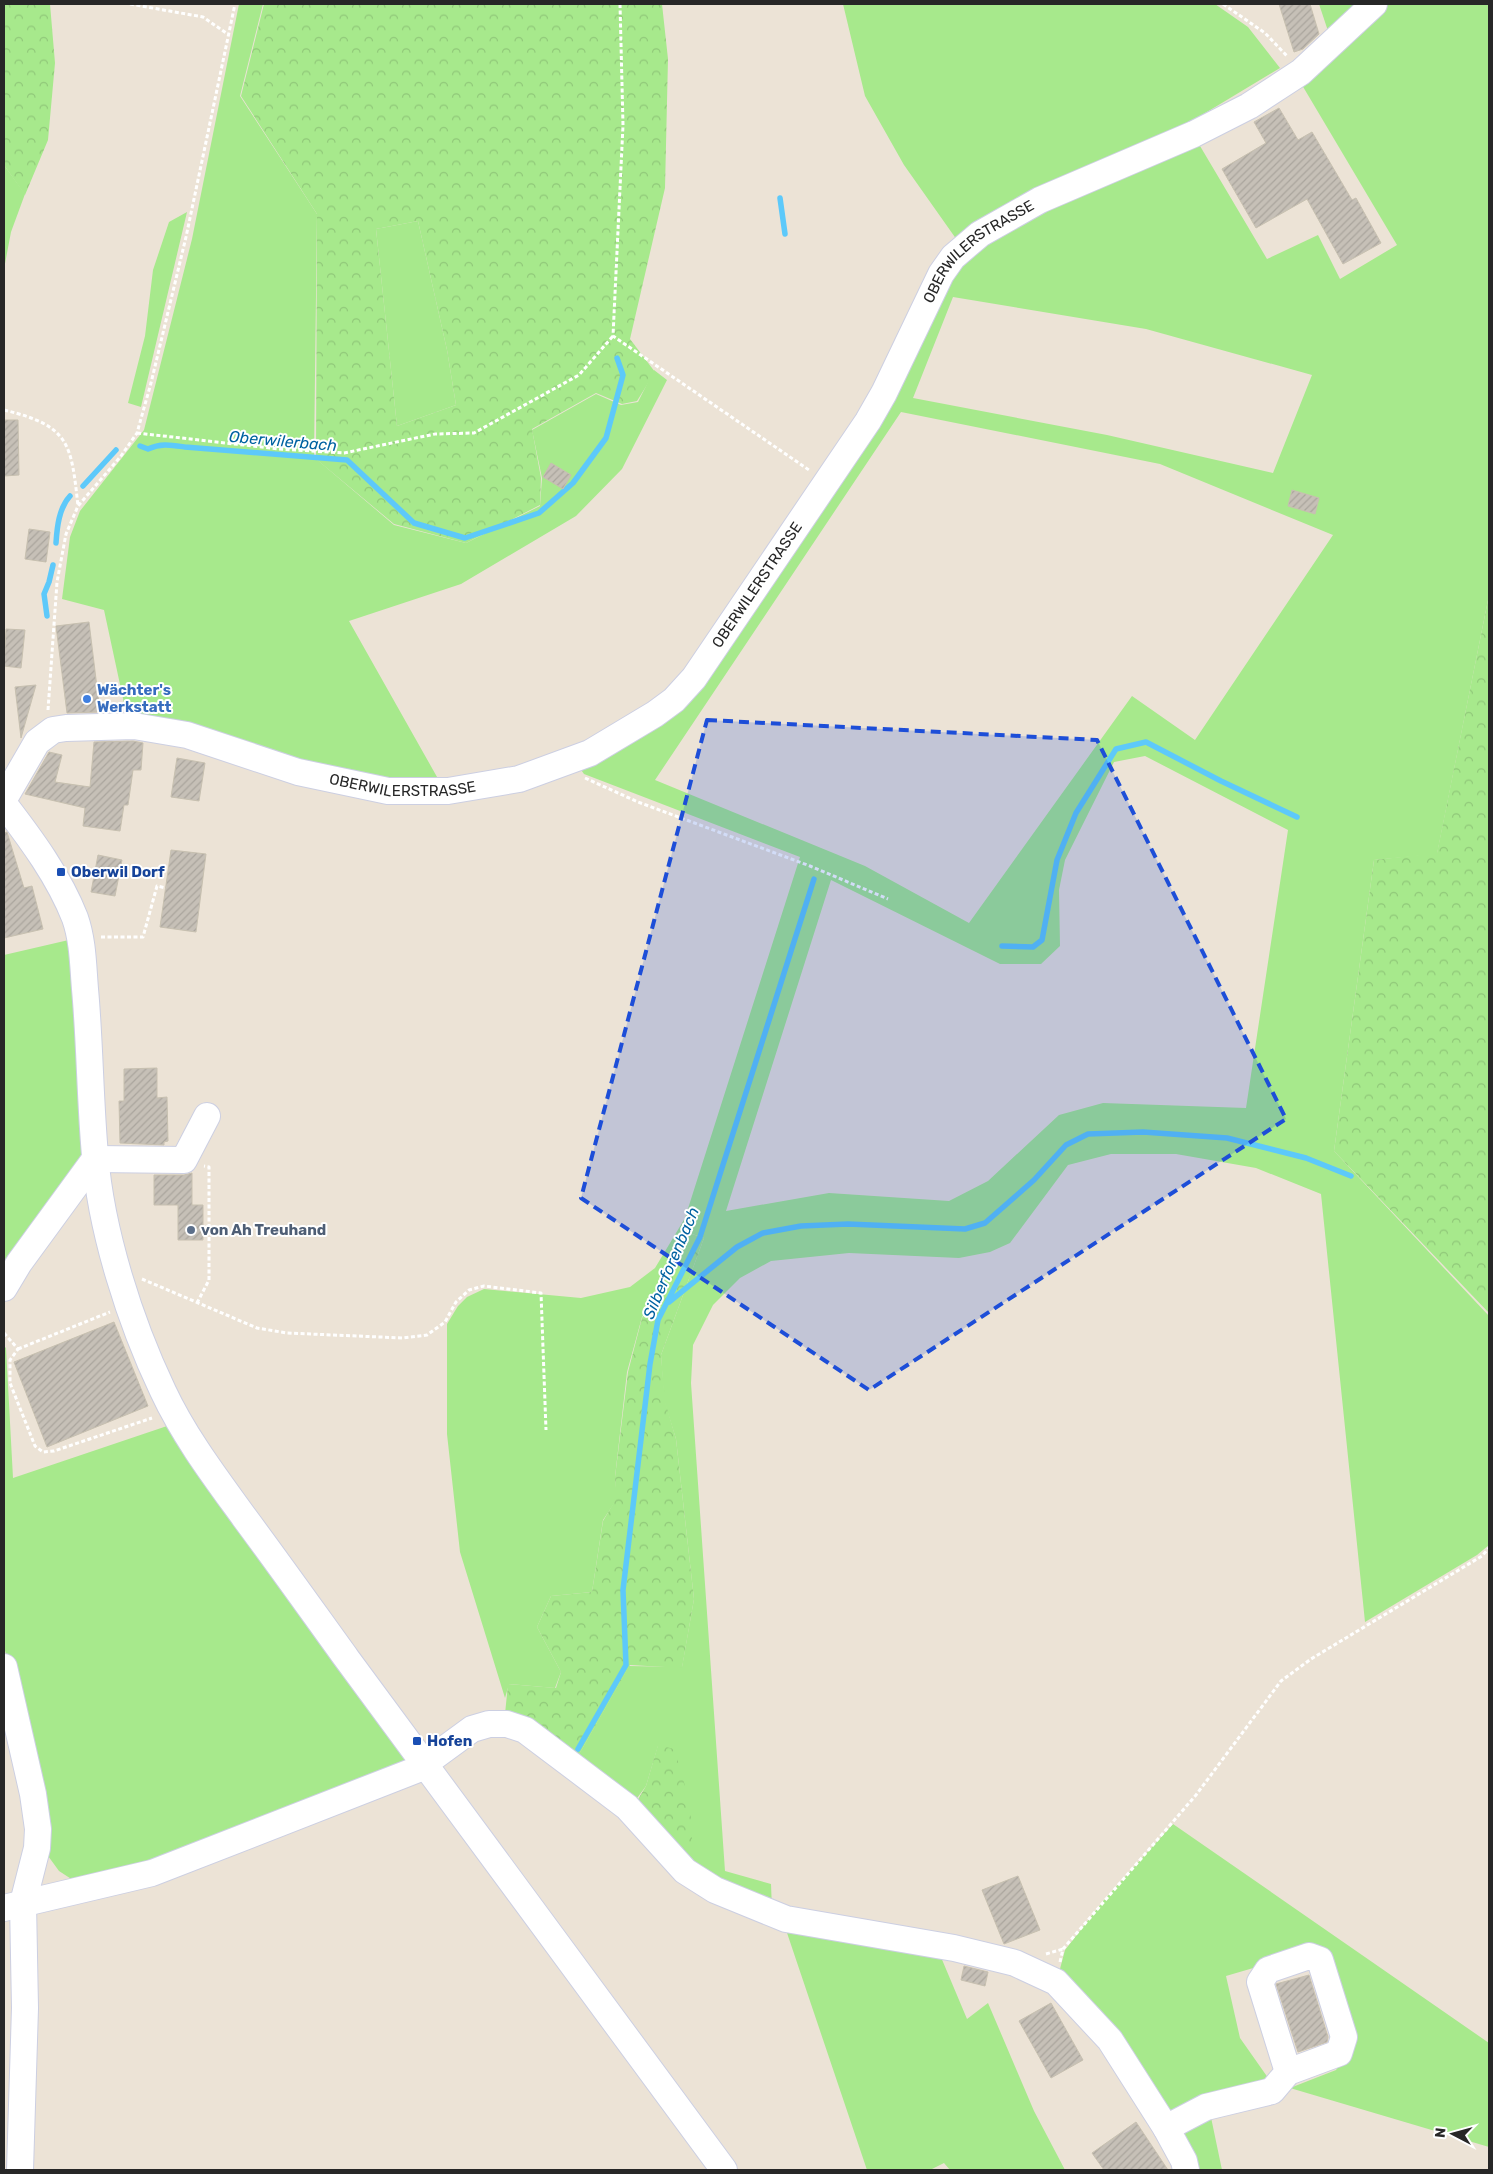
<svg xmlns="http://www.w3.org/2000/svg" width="1493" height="2174" viewBox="0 0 1493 2174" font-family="Rubik,sans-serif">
<defs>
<pattern id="forest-crowns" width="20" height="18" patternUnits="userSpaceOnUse" patternTransform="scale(1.25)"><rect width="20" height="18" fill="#a7e98c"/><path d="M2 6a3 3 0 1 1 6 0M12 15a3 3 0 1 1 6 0" fill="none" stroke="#90c879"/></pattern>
<pattern id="building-hatch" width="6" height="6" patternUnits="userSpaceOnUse" patternTransform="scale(1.25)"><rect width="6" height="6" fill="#c6c0b7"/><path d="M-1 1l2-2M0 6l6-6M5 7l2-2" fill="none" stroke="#aaa59d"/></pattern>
</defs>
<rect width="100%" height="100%" fill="#ece3d6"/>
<path fill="#a7e98c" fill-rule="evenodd" d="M239 4H263L240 96 317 214 314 457 394 525 466 543 540 506 542 478 532 430 596 394 621 405 638 402 654 370 667 380 622 469 576 516 461 584 349 621 441 784H389L127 717 104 610 62 599 70 537 80 511 144 430 192 239Z
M843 4H1215L1248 27 1280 68 1187 124 1267 259 1318 235 1340 279 1397 245 1302 85 1334 49 1319 4H1489V595L1437 854 1374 860 1334 1151 1489 1316V1545L1477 1555 1365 1622 1321 1194 1256 1168 1176 1154H1111L1068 1165 1010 1243 990 1252 959 1258 849 1253 771 1261 740 1278 713 1305 693 1345 691 1383 725 1871 771 1884 772 1910 691 1867 658 1746 646 1786 632 1805 574 1763 629 1666 682 1667 694 1599 676 1439 664 1400 661 1355 704 1238 689 1233 642 1317 627 1372 615 1477 617 1499 603 1520 592 1592 551 1596 537 1627 561 1672 555 1688 509 1684 505 1698 460 1552 447 1434V1324L458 1306 467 1297 484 1289 581 1298 630 1287 655 1268 685 1218 800 857 584 774 577 764 675 710 964 250 904 165 865 96ZM953 297 1146 329 1312 375 1273 473 1107 435 913 398ZM901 412 1160 464 1333 535 1195 740 1132 696 969 923 865 866 655 780ZM1145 756 1288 830 1246 1108 1103 1103 1059 1115 988 1181 949 1201 829 1193 726 1211 831 880 1000 964H1041L1060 946 1059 890 1065 860 1114 762Z
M4 165 25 194 11 232 4 269Z
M187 212 141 407 128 403 145 336 153 270 169 222Z
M418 221 447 350 456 405 397 426 376 229Z
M73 939 89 1156 4 1275V955Z
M4 1346 6 1348 13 1478 173 1424 414 1762 151 1865 79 1884 59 1871 43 1849 38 1795 4 1646Z
M1173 1824 1489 2043V2147L1290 2088 1336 2070 1346 2056 1322 1948 1226 1976 1240 2038 1273 2085 1208 2103 1222 2170H1191L1056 1984 1065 1950 1104 1900Z
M784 1924 938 1950 967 2019 988 2003 1034 2111 1065 2170H950L944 2163 930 2170H867Z"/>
<path fill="url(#forest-crowns)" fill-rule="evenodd" d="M4 4H50L55 63 48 140 25 195 4 165Z
M264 4H662L668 59 665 188 630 339 655 372 637 401 622 404 596 393 532 429 541 478 540 505 466 543 394 524 316 459 317 214 241 96ZM418 221 447 350 456 405 397 426 376 229Z
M1489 595V1313L1334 1151 1374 860 1437 853Z
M689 1233 704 1238 661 1355 665 1401 676 1439 694 1599 682 1668 630 1665 577 1758 505 1714 508 1684 556 1688 561 1672 537 1627 551 1596 592 1592 603 1521 616 1499 615 1477 628 1372 642 1318Z
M658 1745 674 1749C687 1790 695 1816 691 1860L637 1801 646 1786Z"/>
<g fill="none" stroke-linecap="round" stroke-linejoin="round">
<path stroke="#5dc9fa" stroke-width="5.5" d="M780 198 785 234
M140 446 148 449C161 443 171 445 185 447L347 460 414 523 465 538 539 513 573 483 606 438 623 375 617 358
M83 486 116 450
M56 543C57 527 59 508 70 496
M47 616 44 594 49 582 53 565
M1002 946 1033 947 1042 940 1057 860 1076 813 1116 749 1146 742 1221 781 1297 817
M669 1302 737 1247 763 1233 801 1226 848 1224 965 1229 985 1223 1034 1180 1066 1145 1088 1134 1143 1132 1227 1138 1306 1158 1351 1176
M578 1749 626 1665 623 1590 650 1364 658 1320 700 1237 814 879"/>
</g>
<path fill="url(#building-hatch)" stroke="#c7c0b0" d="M1279 4H1310L1319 34 1303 49 1294 52Z
M1279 108 1298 140 1312 132 1352 200 1356 198 1381 243 1343 264 1307 199 1256 228 1222 169 1266 143 1254 122Z
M4 420H18L19 475 4 476Z
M551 463 571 475 563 489 543 477Z
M1292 490 1319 498 1315 514 1288 506Z
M29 529 50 532 46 562 25 559Z
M89 622 100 712 67 713 56 626Z
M6 629 25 630 21 668 4 666Z
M36 685 21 738 15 687Z
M133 741 143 743 141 770H133L128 805H124L120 831 83 826 85 808 25 794 49 752 62 755 55 782 90 787 94 742Z
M177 758 205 763 199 801 171 797Z
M7 832 24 888 32 886 43 929 4 938V833Z
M171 850 206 854 196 932 160 927Z
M98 855 122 860 115 896 91 892Z
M157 1068V1098L167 1097 168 1141 164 1142V1145L120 1143 119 1101H124V1069Z
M192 1173V1205H203V1240H178V1205H154V1175H184Z
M114 1322 148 1406 47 1447 14 1362Z
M1018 1876 1040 1930 1004 1944 982 1890Z
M964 1966 988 1972 985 1986 961 1980Z
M1309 1975 1328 2037 1327 2042 1298 2052 1276 1984Z
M1051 2003 1083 2060 1051 2078 1019 2021Z
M1136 2122 1168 2170H1104L1092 2153Z"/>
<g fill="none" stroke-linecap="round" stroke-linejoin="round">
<g stroke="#cccfe2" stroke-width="28">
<g id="minor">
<path id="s1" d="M4 799 37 742 53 730 66 728 134 726 187 735 298 772 388 791H448L519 779 590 753 655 714 674 700 694 678 868 421 884 393 941 274 953 257 980 234 1040 200 1194 134 1249 106 1301 72 1374 4"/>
<path d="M4 804C31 839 59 877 75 918 83 941 83 965 85 989 90 1044 90 1100 95 1155 101 1231 130 1322 163 1391 184 1436 215 1477 244 1517 279 1564 313 1612 347 1659 472 1830 598 2000 724 2170"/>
<path d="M95 1159 184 1160 207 1116"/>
<path d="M4 1288 19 1263 95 1159"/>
<path d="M4 1667 33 1794 38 1829 37 1848 23 1903 25 2008 20 2170"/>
<path d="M4 1908 152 1873 416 1770 472 1729 489 1724H507L525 1730 627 1807 685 1871 715 1890 786 1919 954 1948 1015 1963 1056 1982 1110 2040 1166 2128 1184 2161 1186 2170"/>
<path d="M1166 2128 1206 2107 1272 2091 1288 2072 1260 1982 1268 1970 1309 1956 1320 1960 1344 2037 1339 2053 1288 2072"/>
</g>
</g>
<path stroke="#fff" stroke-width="3" stroke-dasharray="4 2.5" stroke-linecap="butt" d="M130 4 203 17 229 35
M620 4 623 125 613 336 809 470
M1223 4 1265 33 1287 56
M4 410C70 426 71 443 78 506
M137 433 279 449 344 453 435 434 474 433 579 375 613 336
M48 710 57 582 66 534 78 506 121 456 137 433 151 383 186 237 235 4
M585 778 638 802 810 866 888 899
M101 937H143L157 886 166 888
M142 1279 257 1328 287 1333 403 1338 427 1335 445 1322 456 1302 469 1290 484 1286 541 1293 546 1430
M197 1303 209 1280V1167L204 1166
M4 1333 18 1349 10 1360V1383L35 1446 43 1452 54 1451 152 1418
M18 1349 110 1312
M1046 1954 1063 1949
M1060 1962 1063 1949 1196 1795 1281 1681 1311 1659 1482 1556 1489 1548"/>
<use href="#minor" stroke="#fff" stroke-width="26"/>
</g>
<path fill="#1d4ed8" fill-opacity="0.2" stroke="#1d4ed8" stroke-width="4" stroke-dasharray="10 6" stroke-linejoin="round" d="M707 720 1097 740 1286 1119 869 1390 581 1198Z"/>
<circle fill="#3f7fe0" stroke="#fff" stroke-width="2" cx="87" cy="699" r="5"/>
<g fill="#1a4fb4" stroke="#fff" stroke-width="2">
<rect x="56" y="867" width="10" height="10" rx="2.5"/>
<rect x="412" y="1736" width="10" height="10" rx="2.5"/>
</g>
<circle fill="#5c6f8a" stroke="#fff" stroke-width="2" cx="191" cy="1230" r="5"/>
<g text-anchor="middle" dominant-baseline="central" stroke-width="4" stroke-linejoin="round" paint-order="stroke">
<g font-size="15" fill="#272727" stroke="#fff">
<text stroke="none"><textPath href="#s1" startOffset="1284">OBERWILERSTRASSE</textPath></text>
<text stroke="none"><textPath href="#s1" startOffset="879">OBERWILERSTRASSE</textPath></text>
<text stroke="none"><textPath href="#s1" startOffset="444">OBERWILERSTRASSE</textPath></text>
</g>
<g font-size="15" font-weight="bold" fill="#366cbe" stroke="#fff" text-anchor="start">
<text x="97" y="690">Wächter's<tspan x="97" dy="17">Werkstatt</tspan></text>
</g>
<g font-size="15" font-weight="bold" fill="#164399" stroke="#fff" text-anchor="start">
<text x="71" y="872">Oberwil Dorf</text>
<text x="427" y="1741">Hofen</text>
</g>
<g font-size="15" font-weight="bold" fill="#4e5e75" stroke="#fff" text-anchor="start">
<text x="201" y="1230">von Ah Treuhand</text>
</g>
<g font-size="16" font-style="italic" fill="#0062a1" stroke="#fff">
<text transform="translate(283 441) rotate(5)">Oberwilerbach</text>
<text transform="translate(671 1263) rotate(-67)">Silberforenbach</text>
</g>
</g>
<rect width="1493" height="2174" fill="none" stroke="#272727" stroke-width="10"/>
<g transform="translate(1453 2134) rotate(276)" stroke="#ffffff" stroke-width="4" paint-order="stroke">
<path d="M0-4L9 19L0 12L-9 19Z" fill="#272727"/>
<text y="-8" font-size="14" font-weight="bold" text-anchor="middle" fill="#272727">N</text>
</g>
</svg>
